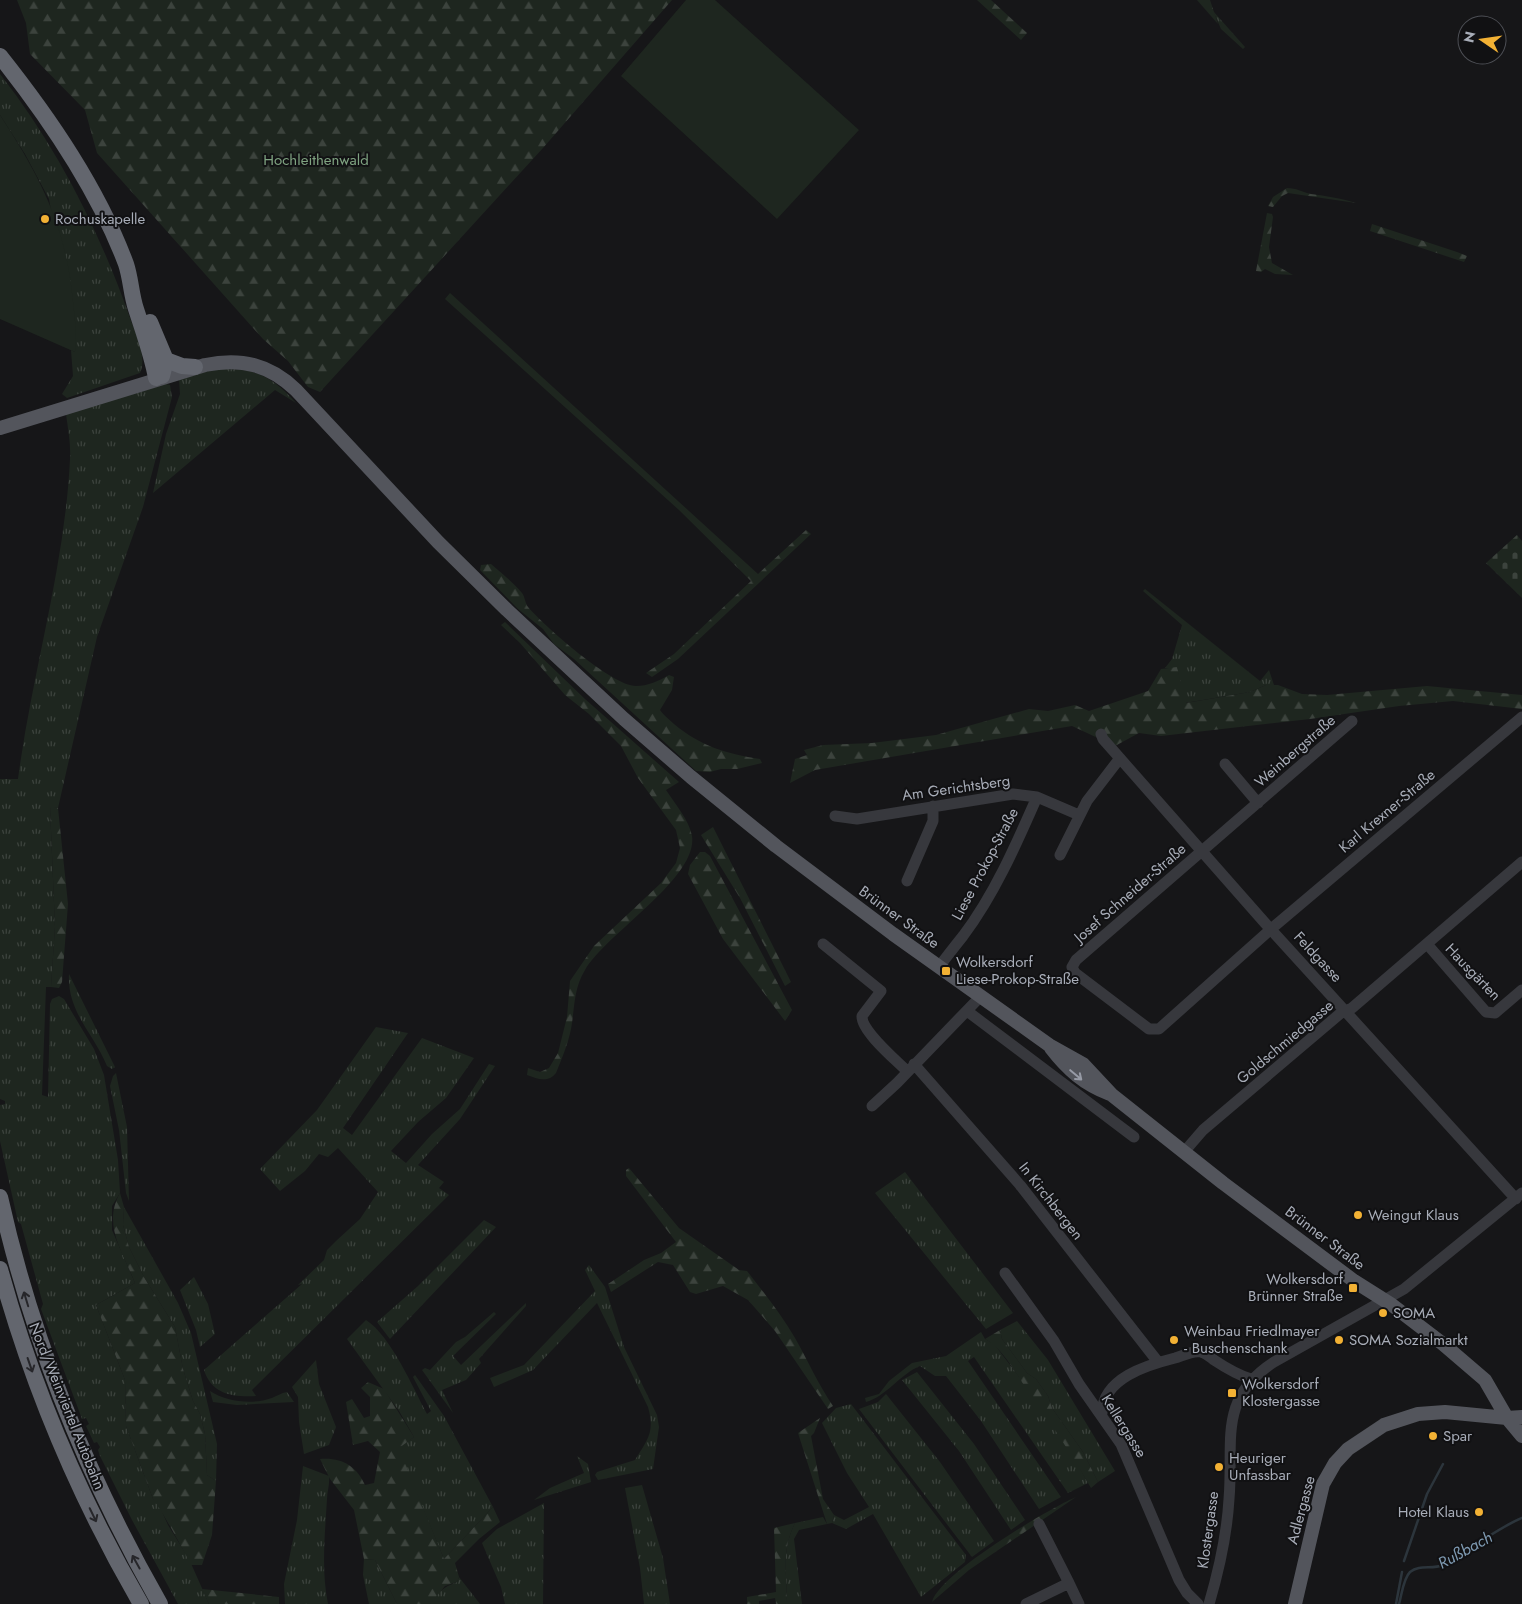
<svg xmlns="http://www.w3.org/2000/svg" width="1522" height="1604" viewBox="0 0 1522 1604" font-family="Jost,sans-serif">
<defs>
<pattern id="grass-tufts" width="24" height="20" patternUnits="userSpaceOnUse" patternTransform="scale(1.25)"><rect width="24" height="20" fill="#1e261f"/><path d="M3 7l-1-3M5 7V3M7 7l1-3M15 17l-1-3M17 17v-4M19 17l1-3" fill="none" stroke="#3c433d"/></pattern>
<pattern id="forest-firs" width="22" height="20" patternUnits="userSpaceOnUse" patternTransform="scale(1.25)"><rect width="22" height="20" fill="#1e261f"/><path d="M5 1l3.5 6h-7zM16 11l3.5 6h-7z" fill="#3c433d"/></pattern>
<pattern id="cemetery-stones" width="16" height="16" patternUnits="userSpaceOnUse" patternTransform="scale(1.25)"><rect width="16" height="16" fill="#1e261f"/><path d="M2 7V4a2 2 0 0 1 4 0v3zM10 15v-3a2 2 0 0 1 4 0v3z" fill="#3c433d"/></pattern>
</defs>
<rect width="100%" height="100%" fill="#161618"/>
<path fill="url(#grass-tufts)" d="M1213 11 1245 47 1243 49 1221 29Z
M0 74C57 147 98 228 129 315 134 331 148 356 140 373L67 398 62 394 73 376 71 350 75 352 49 199 25 154 0 115Z
M221 369C256 368 273 377 296 403L275 390 153 493 166 434 180 394 179 379 196 373Z
M166 384 170 385 172 397 143 507 97 637 58 808 50 807 55 927 51 987H46L42 1095 48 1097 50 1004 52 999 59 996 64 999 94 1049 104 1075 118 1160 120 1193 112 1206V1230L135 1283 96 1305 125 1380 126 1426 153 1499 157 1501 168 1525 189 1559 209 1604H178L132 1520 100 1456 98 1450 100 1447 97 1442 94 1443 86 1426 89 1424 86 1418 82 1419 41 1309 43 1304 21 1224 18 1222 0 1141V1105L5 1104V1101L0 1099V779H18C32 672 65 567 70 459 71 444 68 429 66 414Z
M1145 589 1260 681 1269 670 1274 685H1266L1250 692 1185 703 1177 668H1165L1172 659 1182 625 1143 591Z
M69 974 115 1067 112 1069 107 1066C93 1032 67 1012 69 974Z
M376 1027 408 1033 343 1128 352 1135 422 1038 474 1058 446 1098 418 1122 391 1151 406 1163 432 1134 460 1109 489 1064 495 1066 460 1119 418 1165 444 1182 439 1188 449 1195 252 1390 256 1396C233 1397 212 1395 204 1370L302 1284 298 1285 324 1260 327 1250 336 1241 360 1219 378 1192 338 1148 328 1157 319 1154 305 1171 280 1191 260 1169 317 1110Z
M116 1073 127 1127 129 1201 126 1193 119 1130 110 1086 113 1076Z
M905 1172 1013 1313 986 1329 875 1193Z
M124 1207 178 1303 191 1333 217 1444 216 1481 207 1475 205 1434 200 1414 193 1401 183 1369 175 1327 144 1277 129 1247 123 1225Z
M484 1220 496 1227 390 1339 377 1322 418 1286Z
M589 1265 605 1287 624 1347 657 1415 659 1427 653 1469 598 1480 595 1475 597 1472 635 1460C648 1439 655 1432 648 1407L597 1303 533 1370 494 1387 490 1378 524 1365 595 1291 585 1270Z
M194 1277 208 1304 215 1334 200 1347 196 1330 180 1290Z
M526 1303V1306L479 1359 481 1363 466 1380 442 1390 453 1413 422 1370 425 1368 430 1370 456 1342 465 1337 494 1312 496 1314 453 1356 461 1365Z
M366 1320C391 1336 413 1388 427 1414L431 1411 413 1377 415 1375 444 1416 493 1507 444 1559 398 1448 414 1437 399 1411 347 1339Z
M1017 1321 1048 1360 1115 1471 1098 1482 1083 1452 1052 1408 1048 1396 1036 1379 1027 1373 1002 1339 1000 1330Z
M981 1332 985 1339 994 1344 1017 1374 1065 1442 1088 1483 1068 1493 974 1357 968 1361 1061 1497 1039 1509 981 1421 946 1376H935L920 1366C900 1374 887 1396 866 1402L865 1398 879 1394 889 1381 912 1363 946 1356Z
M316 1360 319 1384 336 1427 329 1445 304 1454 299 1422 298 1397 292 1387Z
M917 1372 974 1444 1025 1520 1011 1530 959 1451 902 1380Z
M210 1391C227 1402 252 1405 272 1398 277 1396 281 1393 287 1392L294 1402 237 1405 213 1402Z
M886 1394 940 1462 994 1541 972 1557 859 1409 878 1402Z
M851 1404 966 1555 965 1562 921 1597 873 1514 846 1529 832 1523 834 1515 844 1520 869 1507 847 1473 822 1423 836 1408Z
M577 1456 588 1464 591 1482 534 1500 550 1488 584 1473Z
M303 1466 329 1476C330 1484 327 1492 327 1499 325 1534 321 1569 328 1604H285L284 1584 297 1520Z
M642 1485 663 1558 670 1604H644L640 1568 625 1488Z
M544 1503 543 1604H505L501 1587 482 1543 497 1529Z
M823 1517 827 1524 799 1530 794 1539 802 1604H787C787 1574 781 1551 795 1523Z
M364 1559 375 1560 397 1604H369L363 1575Z
M459 1577 480 1604H430C437 1592 444 1587 457 1582Z"/>
<path fill="url(#forest-firs)" d="M17 0H672L543 148 320 392 308 387 288 361 263 339 97 153 85 110 30 54 26 23Z
M977 0H991L1027 33 1021 40Z
M1197 0H1210L1218 24Z
M1287 188C1296 188 1302 192 1311 194 1326 196 1340 198 1356 203L1288 193 1282 196 1273 207 1268 206 1273 197Z
M1267 213 1272 214 1273 217 1269 247 1272 263 1293 275 1275 274 1265 269 1261 272 1256 271Z
M1372 224 1457 252 1467 256 1464 262 1370 231Z
M450 293 758 574 806 530 811 534 678 659 652 677 646 673 674 654 751 581 679 510 445 299Z
M491 564C501 573 513 582 522 593 525 597 525 603 528 607 544 626 612 686 636 686 648 686 659 681 669 675L674 677 672 690 660 710C663 715 669 719 674 724 700 746 727 754 760 759L762 763 737 769H721L710 772 696 771 574 659 554 644 543 629 518 609 480 570 481 565Z
M505 622 585 699 679 782 666 790C675 804 689 820 692 836 698 878 607 933 585 970 573 990 575 1008 571 1029 568 1044 562 1058 556 1073 548 1083 538 1079 527 1075L528 1068 540 1072 549 1068 558 1053 567 1017 570 981 594 946 661 883 676 863 680 848 676 830 638 778 621 746 589 714 565 695 520 643 501 625Z
M1177 667 1186 703 1250 692 1266 685H1278L1302 694 1327 695 1427 686 1522 695V709L1453 701 1399 706 1310 719 1161 736 1139 733 1115 746 1072 726 815 770 790 783 795 759 807 755 804 750 823 745 872 743 936 735 1029 709 1048 711 1075 705 1089 711 1148 691 1161 669Z
M50 806 58 808 68 904 62 982 59 988 51 987 55 927Z
M713 827 791 982 785 986 740 898 701 835Z
M700 852H705L710 856 792 1010 785 1021 723 939 688 874 690 865Z
M629 1168 679 1228 739 1270 747 1271C764 1293 781 1314 795 1338 808 1361 818 1384 833 1406L828 1409 775 1331 748 1300 723 1286 696 1294 690 1292 673 1265 658 1262 611 1292 608 1284 644 1260 661 1253 676 1242 626 1176V1170Z
M120 1193 124 1207 123 1225 129 1247 144 1277 175 1327 183 1369 193 1401 200 1414 205 1434 207 1475 216 1481 212 1535 202 1565H191C187 1556 157 1502 153 1499L126 1426 125 1380 96 1305 135 1283C123 1252 102 1225 120 1193Z
M1000 1330 1002 1339 1027 1373 1036 1379 1048 1396 1052 1408 1083 1452 1098 1482 1091 1488C1070 1452 1048 1418 1024 1385 1013 1369 1002 1348 985 1339Z
M368 1382 384 1389 414 1437 399 1448 444 1559 493 1507 500 1522 479 1539 455 1563 459 1577 457 1582 445 1586 430 1604H397L375 1560 364 1559 354 1510 330 1479 320 1459C341 1457 357 1466 365 1485L374 1483 380 1452 368 1441 353 1445 346 1402 352 1399 364 1418 370 1416V1397L361 1388Z
M820 1418 814 1433 811 1436 823 1499 834 1515 832 1523 827 1524 798 1433Z
M1076 1497 969 1570 932 1602C939 1574 1048 1509 1076 1497Z
M795 1523C781 1551 787 1574 787 1604H776L775 1598 759 1601V1604H747V1597L776 1592 774 1528Z
M202 1589 279 1597V1604H209Z"/>
<path fill="url(#cemetery-stones)" d="M1517 535 1522 541V598L1486 563Z"/>
<path fill="#1e261f" d="M686 0H715L859 130 777 219 621 76Z
M0 115C41 178 66 226 73 302 75 319 77 335 75 352L0 319Z"/>
<g fill="none" stroke-linecap="round" stroke-linejoin="round">
<path stroke="#2c353c" stroke-width="2.5" d="M1404 1561 1427 1494 1443 1464
M1396 1604 1402 1572
M1399 1604C1402 1594 1403 1579 1410 1572 1420 1564 1432 1570 1443 1565 1470 1551 1493 1530 1522 1518"/>
<path stroke="#37383d" stroke-width="11" d="M1352 721 1076 960 1072 967 1075 973 1149 1029H1159L1271 929 1522 717
M1101 734 1103 739 1265 923 1516 1199
M1225 764 1258 803
M835 816 857 819 1013 794 1037 797 1079 815
M1060 855 1087 801 1120 758
M907 881 933 821V806
M823 944 881 991 862 1016C861 1031 896 1060 907 1071
M1427 944 1486 1012 1495 1013 1522 990
M939 967C947 956 955 946 963 936 994 895 1016 845 1037 797
M967 1011 1134 1137
M914 1064 1020 1185 1158 1362
M872 1106 897 1083 980 997
M1184 1152 1203 1130 1342 1012 1352 1008 1522 862
M1005 1273 1054 1341 1079 1384 1121 1444 1179 1580 1187 1593 1198 1604
M1102 1413C1103 1378 1147 1365 1175 1358 1182 1356 1193 1350 1201 1352 1206 1353 1210 1357 1214 1360 1226 1368 1238 1375 1251 1379
M1039 1524 1069 1583
M1026 1604 1069 1583 1079 1604
M1209 1604C1219 1570 1227 1534 1229 1499 1234 1441 1217 1399 1274 1362L1404 1289 1522 1193"/>
<path stroke="#53555c" stroke-width="14" d="M0 428 205 365C241 358 269 364 296 390L438 542 507 610 624 719 691 777 776 846 893 934 1049 1045 1083 1064 1112 1095 1223 1183 1354 1281 1392 1305 1443 1344 1485 1380 1507 1418 1522 1436
M1051 1048C1068 1070 1084 1084 1110 1094
M1295 1604 1323 1484 1335 1463 1348 1449 1384 1425 1418 1414 1445 1412 1507 1418 1522 1417"/>
<path stroke="#63666e" stroke-width="16" d="M0 56C50 119 98 189 126 264 131 279 131 294 136 309 143 331 152 355 156 378
M150 322 166 360 162 376
M166 360 182 366 195 367
M0 1197C32 1341 87 1476 160 1604
M0 1269C32 1386 80 1499 141 1604"/>
</g>
<defs><path id="oneway-shaft" d="M-6 0H5M1.5-3L5.5 0L1.5 3" fill="none" stroke-width="1.6" stroke-linecap="round" stroke-linejoin="round" transform="scale(1.25)"/></defs>
<use stroke="#979ba6" href="#oneway-shaft" transform="translate(1076 1075) rotate(40)"/>
<g stroke="#26262a">
<use href="#oneway-shaft" transform="translate(26 1299) rotate(-107)"/>
<use href="#oneway-shaft" transform="translate(30 1365) rotate(71)"/>
<use href="#oneway-shaft" transform="translate(93 1515) rotate(64)"/>
<use href="#oneway-shaft" transform="translate(136 1562) rotate(-119)"/>
</g>
<g fill="#f2b134" stroke="#111113" stroke-width="2">
<circle cx="45" cy="219" r="5"/>
<rect x="941" y="966" width="10" height="10" rx="2.5"/>
<circle cx="1358" cy="1215" r="5"/>
<rect x="1348" y="1283" width="10" height="10" rx="2.5"/>
<circle cx="1383" cy="1313" r="5"/>
<circle cx="1174" cy="1340" r="5"/>
<circle cx="1339" cy="1340" r="5"/>
<rect x="1227" y="1388" width="10" height="10" rx="2.5"/>
<circle cx="1433" cy="1436" r="5"/>
<circle cx="1219" cy="1467" r="5"/>
<circle cx="1479" cy="1512" r="5"/>
</g>
<g text-anchor="middle" dominant-baseline="central" stroke-width="4" stroke-linejoin="round" paint-order="stroke">
<g font-size="15" fill="#7fa381" stroke="#111113">
<text x="316" y="160">Hochleithenwald</text>
</g>
<g font-size="15" fill="#a8adb8" stroke="#111113" text-anchor="start">
<text x="55" y="219">Rochuskapelle</text>
<text x="956" y="962">Wolkersdorf<tspan x="956" dy="17">Liese-Prokop-Straße</tspan></text>
<text x="1368" y="1215">Weingut Klaus</text>
<text x="1343" y="1279" text-anchor="end">Wolkersdorf<tspan x="1343" dy="17">Brünner Straße</tspan></text>
<text x="1393" y="1313">SOMA</text>
<text x="1184" y="1331">Weinbau Friedlmayer<tspan x="1184" dy="17">- Buschenschank</tspan></text>
<text x="1349" y="1340">SOMA Sozialmarkt</text>
<text x="1242" y="1384">Wolkersdorf<tspan x="1242" dy="17">Klostergasse</tspan></text>
<text x="1443" y="1436">Spar</text>
<text x="1229" y="1458">Heuriger<tspan x="1229" dy="17">Unfassbar</tspan></text>
<text x="1469" y="1512" text-anchor="end">Hotel Klaus</text>
</g>
<g font-size="15" fill="#a8adb8" stroke="#111113">
<text transform="translate(1295 751) rotate(-41)">Weinbergstraße</text>
<text transform="translate(956 788) rotate(-8)">Am Gerichtsberg</text>
<text transform="translate(1387 811) rotate(-40)">Karl Krexner-Straße</text>
<text transform="translate(985 864) rotate(-62)">Liese Prokop-Straße</text>
<text transform="translate(1130 893) rotate(-41)">Josef Schneider-Straße</text>
<text transform="translate(899 917) rotate(36)">Brünner Straße</text>
<text transform="translate(1318 957) rotate(47)">Feldgasse</text>
<text transform="translate(1473 972) rotate(46)">Hausgärten</text>
<text transform="translate(1285 1042) rotate(-40)">Goldschmiedgasse</text>
<text transform="translate(1051 1201) rotate(52)">In Kirchbergen</text>
<text transform="translate(1325 1238) rotate(37)">Brünner Straße</text>
<text transform="translate(67 1406) rotate(68)">Nord/Weinviertel Autobahn</text>
<text transform="translate(1124 1426) rotate(58)">Kellergasse</text>
<text transform="translate(1301 1510) rotate(-75)">Adlergasse</text>
<text transform="translate(1208 1530) rotate(-82)">Klostergasse</text>
</g>
<g font-size="16" font-style="italic" fill="#7f9bb3" stroke="#111113">
<text transform="translate(1465 1550) rotate(-29)">Rußbach</text>
</g>
</g>
<g transform="translate(1482 40) rotate(283)"><circle r="24" fill="#111113" stroke="#4d4f55"/>
<path d="M0-4L9 19L0 12L-9 19Z" fill="#f2b134"/>
<text y="-8" font-size="14" font-weight="bold" text-anchor="middle" fill="#a8adb8">N</text>
</g>
</svg>
